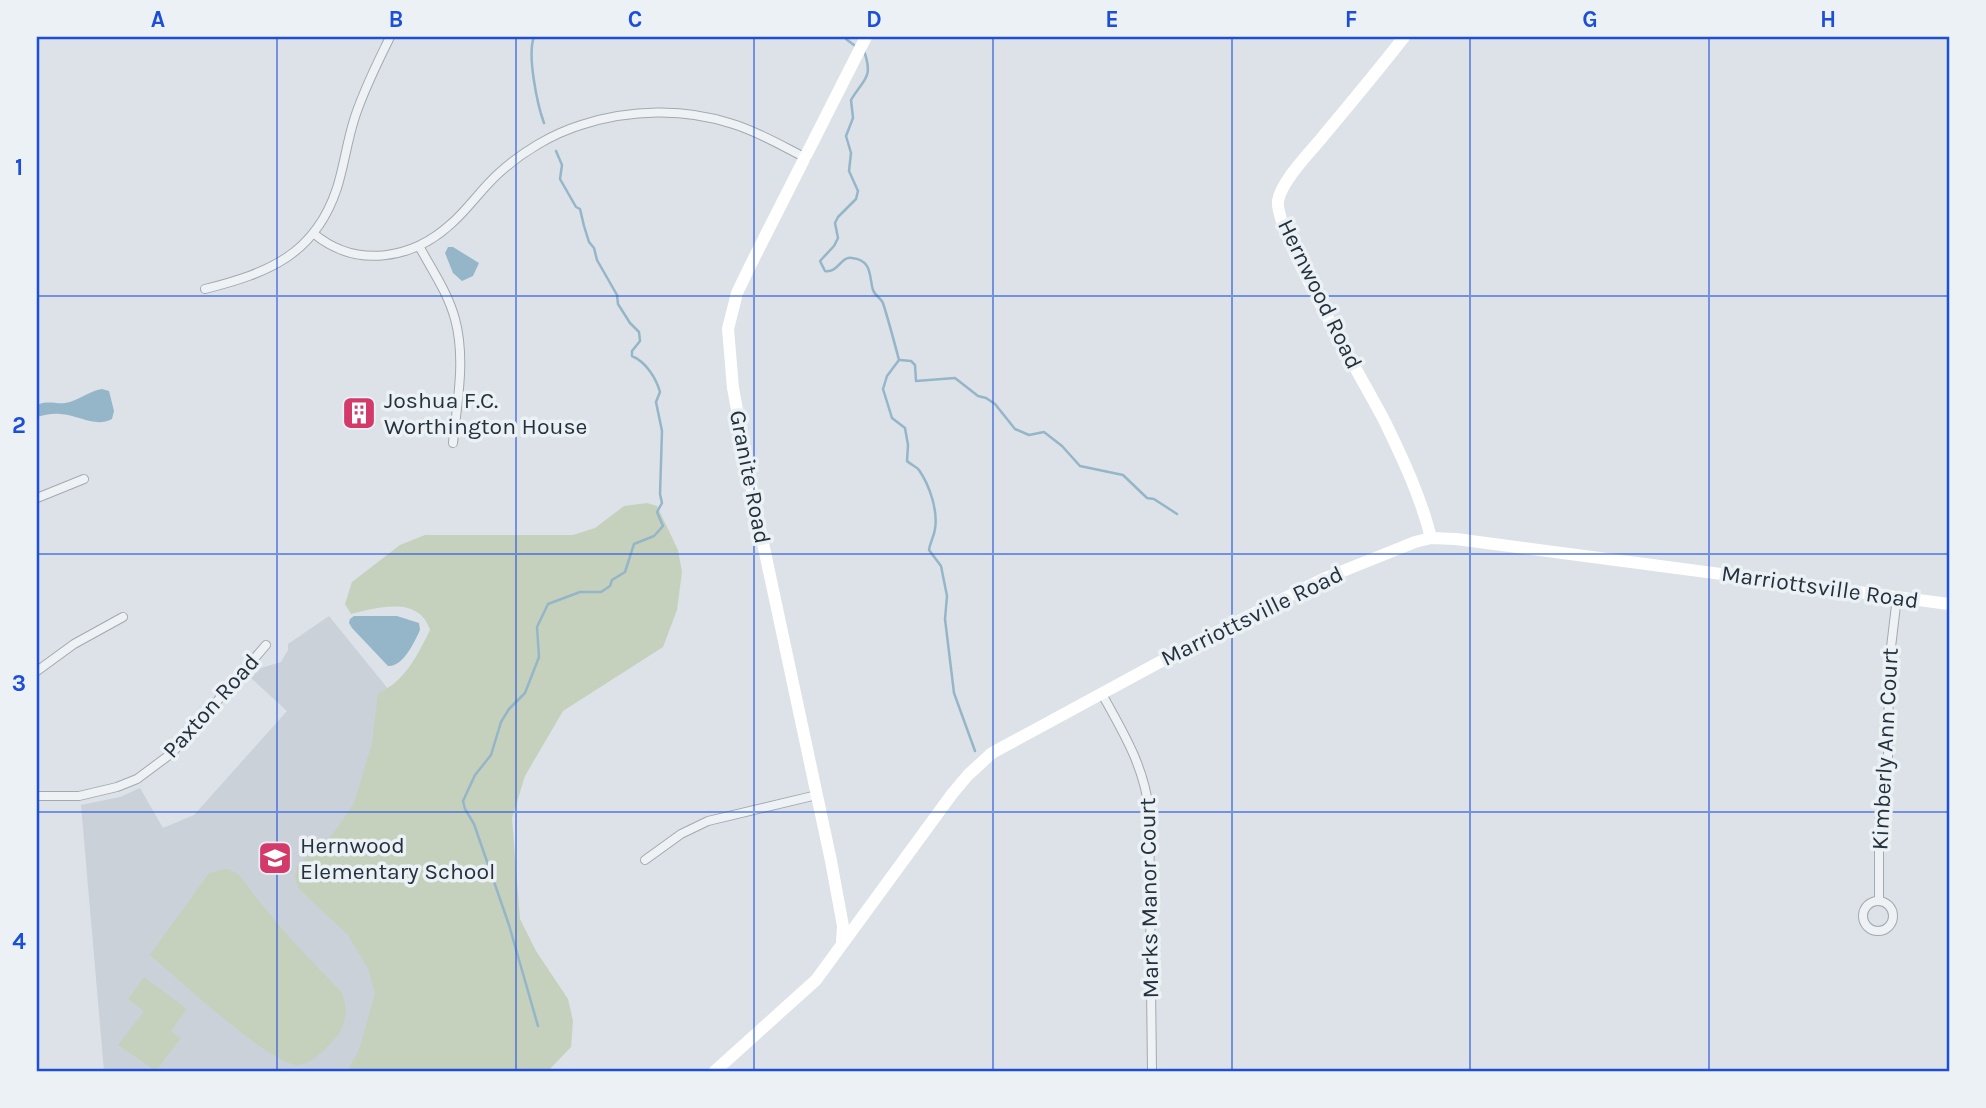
<svg xmlns="http://www.w3.org/2000/svg" width="1986" height="1108" viewBox="0 0 1986 1108" font-family="Karla,sans-serif">
<rect width="100%" height="100%" fill="#dce2e7"/>
<path fill="#cad1d9" d="M329 616 393 695V1071H104L81 805 120 797 140 788 163 828 194 815 287 711 251 678 261 668 281 662 288 650V644Z"/>
<path fill="#c5d1bc" d="M647 503 657 506 678 550 682 572 677 610 663 647 563 711 525 776 512 818 520 919 536 951 568 999 573 1021 571 1047 548 1071H347L359 1050 375 993 368 969 348 935 298 888 295 876 298 865 333 834 354 803 372 743 378 693C405 682 418 654 430 630 419 595 377 608 351 614L345 604 352 582 400 545 425 535H573L595 528 624 506Z
M225 869C240 870 247 886 256 897 282 931 311 961 341 991 349 1009 347 1025 334 1040 324 1050 314 1062 300 1065 275 1070 173 974 150 955L209 873Z
M144 977 187 1009 171 1031 181 1038 156 1071 118 1045 144 1011 128 999Z"/>
<path fill="#95b6c9" d="M448 247H453L479 263 473 276 462 281 453 273 445 253Z
M102 389 109 391 114 411 112 419C95 428 79 415 60 414 53 413 44 415 37 417V405C47 400 54 404 65 403 78 401 89 391 102 389Z
M354 616H397L419 623 420 630C414 643 403 667 388 666L352 628 349 623 350 619Z"/>
<g fill="none" stroke-linecap="round" stroke-linejoin="round">
<path stroke="#95b6c9" stroke-width="2.5" d="M534 37C527 54 537 104 544 123
M845 37 846 39 854 45
M864 51C874 79 863 79 851 100L853 118 846 136 851 153 849 171 858 191 856 199 838 217 835 223 838 238 834 246 820 261 825 271C839 273 840 256 852 258 873 260 869 278 873 290 875 296 881 298 883 303 889 322 894 341 899 360L887 376 883 389 892 418 905 428 908 445 907 461C911 465 916 466 919 470 930 486 938 511 935 529 934 537 930 542 929 550L941 566 947 596 945 619 954 693 975 751
M900 360 911 361 915 365 916 381 955 378 978 396 986 398 995 404 1015 429 1029 435 1044 432 1062 446 1080 466 1123 475 1147 498 1154 499 1177 514
M538 1026 509 925 474 824 465 809 463 801 475 775 491 755 501 722 509 709 525 693 539 657 537 627 548 604 580 592H601L610 586 612 580 625 572 634 544 654 536 663 526 657 512 662 503 660 494 662 431 656 402 660 392C656 378 646 362 632 356V351L640 341 639 332 630 323 618 304 617 295 597 260 594 248 589 242 584 226 580 209 576 207 560 179 562 165 556 151"/>
<g stroke="#a1aab1" stroke-width="10">
<path id="street" d="M313 233C356 269 412 260 452 223 469 208 482 188 499 173 522 152 552 134 581 125 630 109 685 108 733 124 759 132 782 146 806 158
M419 246C432 270 448 293 455 319 466 359 457 403 453 443
M205 289C268 273 315 255 337 188 344 166 347 142 354 120 363 91 377 64 390 37
M37 498 84 479
M37 671 74 644 123 617
M1102 694C1123 732 1144 766 1149 810L1152 1071
M37 796H79L117 787 137 779 172 753 266 645
M645 860 681 834 708 821 817 795
M1879 901V823L1888 759 1889 664 1897 597
M1863 916a15 15 0 1 1 30 0a15 15 0 1 1-30 0Z"/>
</g>
<use href="#street" stroke="#eff2f5" stroke-width="8"/>
<path stroke="#fff" stroke-width="12" d="M1404 37C1377 72 1348 106 1320 140 1308 154 1281 182 1278 201 1274 231 1365 383 1384 420 1402 457 1421 497 1431 538
M842 941 843 926 831 861 754 501 733 388 728 329 737 293 749 268 866 37
M715 1071 816 980 952 794 968 775 992 753 1193 644 1323 579 1415 542 1431 538 1456 539 1949 604"/>
</g>
<path fill="none" stroke="#1d4ed8" stroke-width="2" stroke-opacity="0.55" d="M277 37V1071M516 37V1071M754 37V1071M993 37V1071M1232 37V1071M1470 37V1071M1709 37V1071M37 296H1949M37 554H1949M37 812H1949"/>
<defs>
<g id="building-square" transform="scale(1.75)"><rect x="-9" y="-9" width="18" height="18" rx="4" fill="#d33969" stroke="#ebf1f5"/><path d="M-4-6H4V6H1V3H-1V6H-4ZM-2.5-4.3h1.7v1.8h-1.7ZM.8-4.3h1.7v1.8H.8ZM-2.5-1h1.7V.8h-1.7ZM.8-1h1.7V.8H.8Z" fill="#fff"/></g>
<g id="school-square" transform="scale(1.75)"><rect x="-9" y="-9" width="18" height="18" rx="4" fill="#d33969" stroke="#ebf1f5"/><path d="M0-5L7-2L0 1L-7-2ZM-4 1L0 2.5L4 1V4Q0 6-4 4Z" fill="#fff"/></g>
</defs>
<g fill-rule="evenodd">
<use href="#building-square" x="359" y="413"/>
<use href="#school-square" x="275" y="858"/>
</g>
<g text-anchor="middle" dominant-baseline="central" stroke-width="7" stroke-linejoin="round" paint-order="stroke">
<g font-size="23" fill="#25323e" stroke="#ebf1f5">
<text transform="translate(1320 294) rotate(64)">Hernwood Road</text>
<text transform="translate(750 477) rotate(79)">Granite Road</text>
<text transform="translate(1820 587) rotate(8)">Marriottsville Road</text>
<text transform="translate(1252 616) rotate(-26)">Marriottsville Road</text>
<text transform="translate(211 706) rotate(-48)">Paxton Road</text>
<text transform="translate(1885 749) rotate(-87)">Kimberly Ann Court</text>
<text transform="translate(1149 898) rotate(-91)">Marks Manor Court</text>
</g>
<g font-size="23" fill="#25323e" stroke="#ebf1f5" text-anchor="start">
<text x="384" y="400">Joshua F.C.<tspan x="384" dy="26">Worthington House</tspan></text>
<text x="300" y="845">Hernwood<tspan x="300" dy="26">Elementary School</tspan></text>
</g>
</g>
<rect width="1986" height="1108" fill="none" stroke="#ebf1f5" stroke-width="77"/>
<rect x="38" y="38" width="1910" height="1032" fill="none" stroke="#1d4ed8" stroke-width="2.5"/>
<g font-size="23" text-anchor="middle" font-weight="bold" fill="#1d4ed8">
<text x="158" y="27">A</text>
<text x="396" y="27">B</text>
<text x="635" y="27">C</text>
<text x="874" y="27">D</text>
<text x="1112" y="27">E</text>
<text x="1351" y="27">F</text>
<text x="1590" y="27">G</text>
<text x="1828" y="27">H</text>
<text x="19" y="175">1</text>
<text x="19" y="433">2</text>
<text x="19" y="691">3</text>
<text x="19" y="949">4</text>
</g>
</svg>
